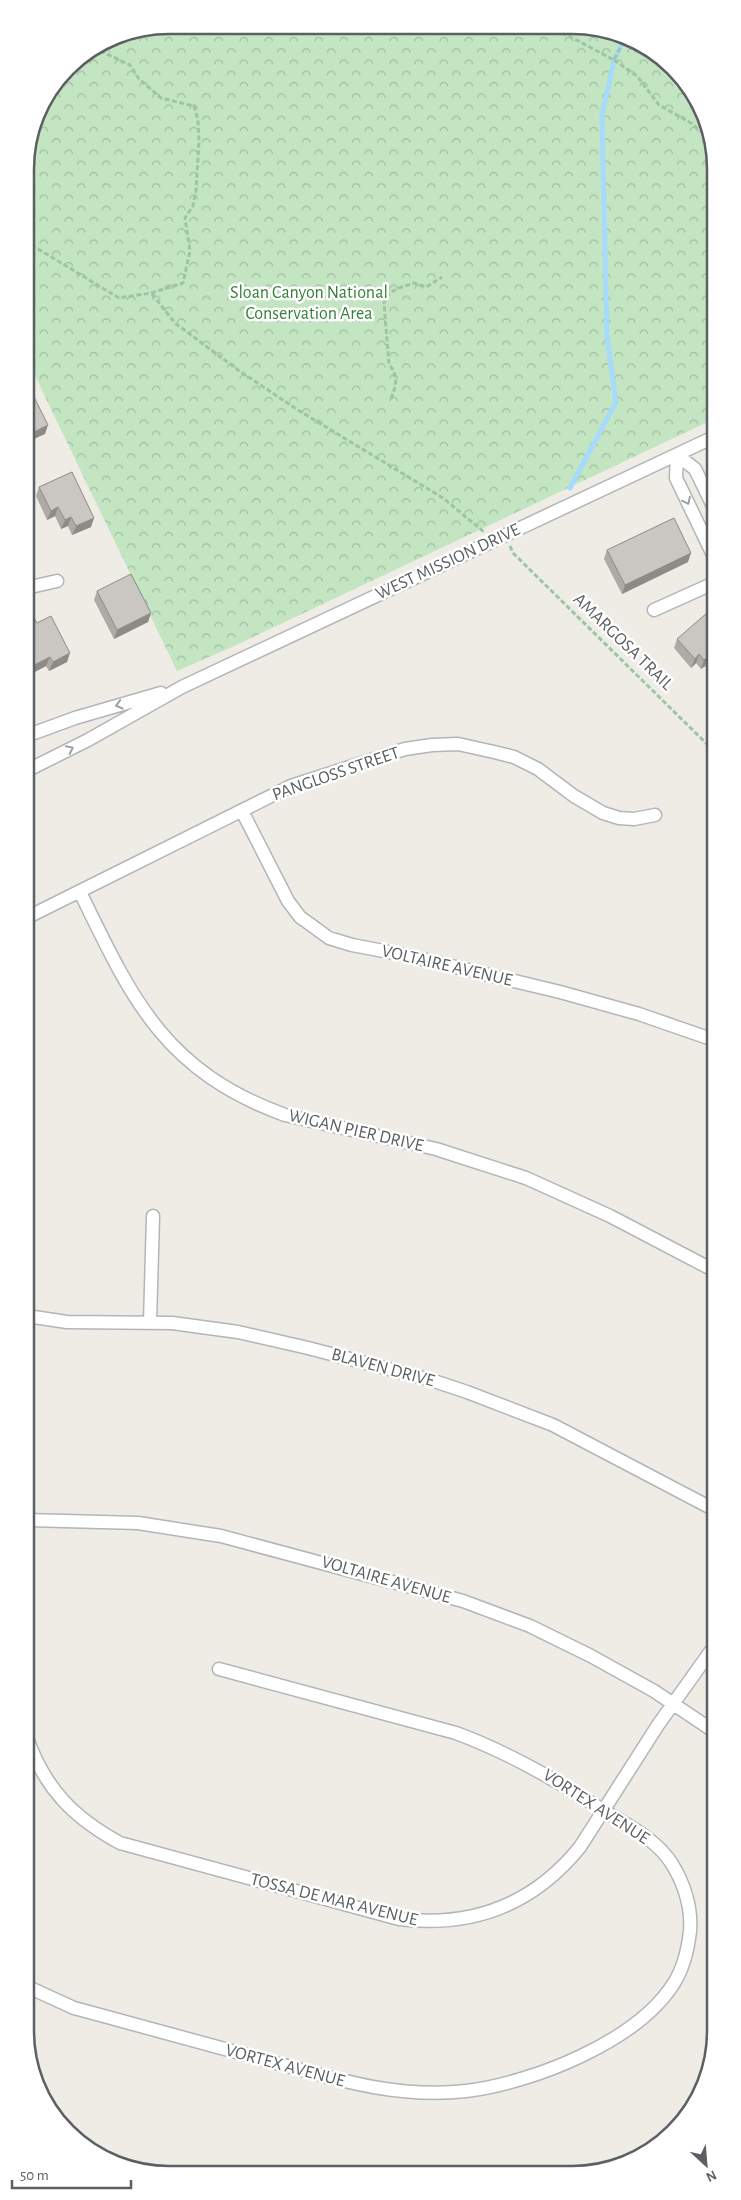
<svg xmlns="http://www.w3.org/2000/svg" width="741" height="2200" viewBox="0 0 741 2200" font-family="'Alegreya Sans',sans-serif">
<defs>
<pattern id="park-crowns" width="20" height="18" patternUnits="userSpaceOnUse" patternTransform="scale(1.25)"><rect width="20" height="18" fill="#c3e5c2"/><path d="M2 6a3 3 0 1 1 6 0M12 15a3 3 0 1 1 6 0" fill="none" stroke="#a2bda1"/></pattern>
</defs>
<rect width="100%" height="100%" fill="#eeece5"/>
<path fill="url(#park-crowns)" d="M168 25 601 28 674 67 713 140 714 419 232 647 177 671 26 357 25 159 40 105 74 61 114 36Z"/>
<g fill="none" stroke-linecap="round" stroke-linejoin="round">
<path stroke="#a7dbfc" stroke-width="5" d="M570 488 616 402 607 337 602 116 614 60 624 40"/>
<g stroke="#b2b5b9" stroke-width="15">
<path id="street" d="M677 455 676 478 714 557
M677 455 695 469 714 508
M26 588 57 581
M654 610 714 583
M26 736 75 718 161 693
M26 771 88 740 182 687 714 437
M242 811 288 901 300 917 329 938 352 945 410 956 560 992 639 1014 714 1040
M80 892C132 999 164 1071 285 1115L436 1149 526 1178 610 1216 715 1271
M26 918 291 786 405 749 432 745 458 744 494 752 514 757 538 769 574 796 603 813 619 818 634 819 655 815
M27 1316 67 1322 172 1323 238 1332 308 1348 431 1380 467 1392 553 1425 715 1510
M150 1323 153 1216
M27 1520 138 1523 221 1536 463 1601 530 1626 591 1656 654 1691 715 1732
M27 1738C45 1789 74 1818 120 1843L399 1919C473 1928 533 1905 580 1847L658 1725 715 1645
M28 1987 74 2008 100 2015C155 2030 210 2045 265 2060 331 2078 396 2099 466 2091 532 2083 637 2042 674 1983 684 1967 688 1949 690 1931 692 1908 684 1883 672 1864 657 1840 629 1826 606 1812 557 1781 510 1753 456 1733L219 1669"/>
</g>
<path stroke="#9cc5a6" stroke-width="3" stroke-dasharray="5 2.5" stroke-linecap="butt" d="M540 27 565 34 614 60 624 40
M614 60 637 76 659 105 691 123 713 142
M25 241 119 298 151 293 183 283 190 251 185 218 193 206 196 191 199 141 198 120 194 106 161 98 139 79 130 65 94 48
M152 294 175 323 238 370 298 410 443 498 484 532
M391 399C396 385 399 377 389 364L384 303 389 293 399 288 414 283 426 287 442 277
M510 546 513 553 714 751"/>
<use href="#street" stroke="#fff" stroke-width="12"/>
</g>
<path fill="#aeaba7" d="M39 487 91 527 72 535 68 526 61 529 55 516 47 520 36 496Z
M607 550 688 562 622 594 604 559Z
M97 591 151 613 148 622 114 639 94 600Z
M26 617 37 623 67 662 49 671 46 666 27 676 26 678Z
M714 618V675L705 666 701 669 696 663 691 668 674 648 677 639Z"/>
<path fill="#8d8b88" d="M48 425 45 434 34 439 32 447 26 450V442L32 433Z
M58 507 55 516 47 520 51 511Z
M71 517 68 526 61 529 65 520Z
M94 518 91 527 72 535 76 526Z
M691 553 688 562 622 594 625 585Z
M151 613 148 622 114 639 117 630Z
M70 653 67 662 49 671 53 662Z
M699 654 696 663 691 668 695 659Z
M50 657 46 666 27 676 26 678V669Z
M708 657 705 666 701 669 704 660Z"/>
<path fill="#cac7c2" stroke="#8d8b88" d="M28 385 48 425 32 433 35 438 26 442V386Z
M72 472 94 518 76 526 71 517 65 520 58 507 51 511 39 487Z
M674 518 691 553 625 585 607 550Z
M131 574 151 613 117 630 97 591Z
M708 612 714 618V663L708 657 704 660 699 654 695 659 677 639Z
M32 614 37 623 51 616 70 653 53 662 50 657 26 669 28 672 26 673V617Z"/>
<defs><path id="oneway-chevron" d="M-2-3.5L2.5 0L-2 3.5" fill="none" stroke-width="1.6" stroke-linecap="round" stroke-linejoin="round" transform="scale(1.25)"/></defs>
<g stroke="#9da0a3">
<use href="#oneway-chevron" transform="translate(687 501) rotate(64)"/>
<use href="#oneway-chevron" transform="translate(119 705) rotate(164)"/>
<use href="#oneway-chevron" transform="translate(70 749) rotate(-26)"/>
</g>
<g text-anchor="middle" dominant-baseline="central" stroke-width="5" stroke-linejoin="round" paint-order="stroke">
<g font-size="18" fill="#378138" stroke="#fff">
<text x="309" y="293">Sloan Canyon National<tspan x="309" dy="21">Conservation Area</tspan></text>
</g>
<g font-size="18" fill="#5c6065" stroke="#fff">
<text transform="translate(448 562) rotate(-25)">WEST MISSION DRIVE</text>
<text transform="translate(623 642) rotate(44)">AMARGOSA TRAIL</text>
<text transform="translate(336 774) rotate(-19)">PANGLOSS STREET</text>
<text transform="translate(447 966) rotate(13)">VOLTAIRE AVENUE</text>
<text transform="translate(356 1131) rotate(13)">WIGAN PIER DRIVE</text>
<text transform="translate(383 1368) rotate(15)">BLAVEN DRIVE</text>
<text transform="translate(386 1580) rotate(16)">VOLTAIRE AVENUE</text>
<text transform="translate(596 1807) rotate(33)">VORTEX AVENUE</text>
<text transform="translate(334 1900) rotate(14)">TOSSA DE MAR AVENUE</text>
<text transform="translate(285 2066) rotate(15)">VORTEX AVENUE</text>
</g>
</g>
<path d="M0 0H741V2200H0ZM169 34H572A135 135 0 0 1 707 169V2031A135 135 0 0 1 572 2166H169A135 135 0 0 1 34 2031V169A135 135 0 0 1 169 34Z" fill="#fff" fill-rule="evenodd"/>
<path fill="none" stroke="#5c6065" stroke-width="2.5" d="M169 34H572A135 135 0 0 1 707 169V2031A135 135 0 0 1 572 2166H169A135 135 0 0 1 34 2031V169A135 135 0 0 1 169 34Z"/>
<g transform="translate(706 2165) rotate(154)" stroke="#ffffff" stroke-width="4" paint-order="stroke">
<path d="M0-4L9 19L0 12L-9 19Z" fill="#5c6065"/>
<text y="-8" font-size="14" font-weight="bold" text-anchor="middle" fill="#5c6065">N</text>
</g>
<path d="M12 2180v8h119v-8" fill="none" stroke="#5c6065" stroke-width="2.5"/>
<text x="20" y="2180" font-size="15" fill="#5c6065" stroke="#ffffff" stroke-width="4" paint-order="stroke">50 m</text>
</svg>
